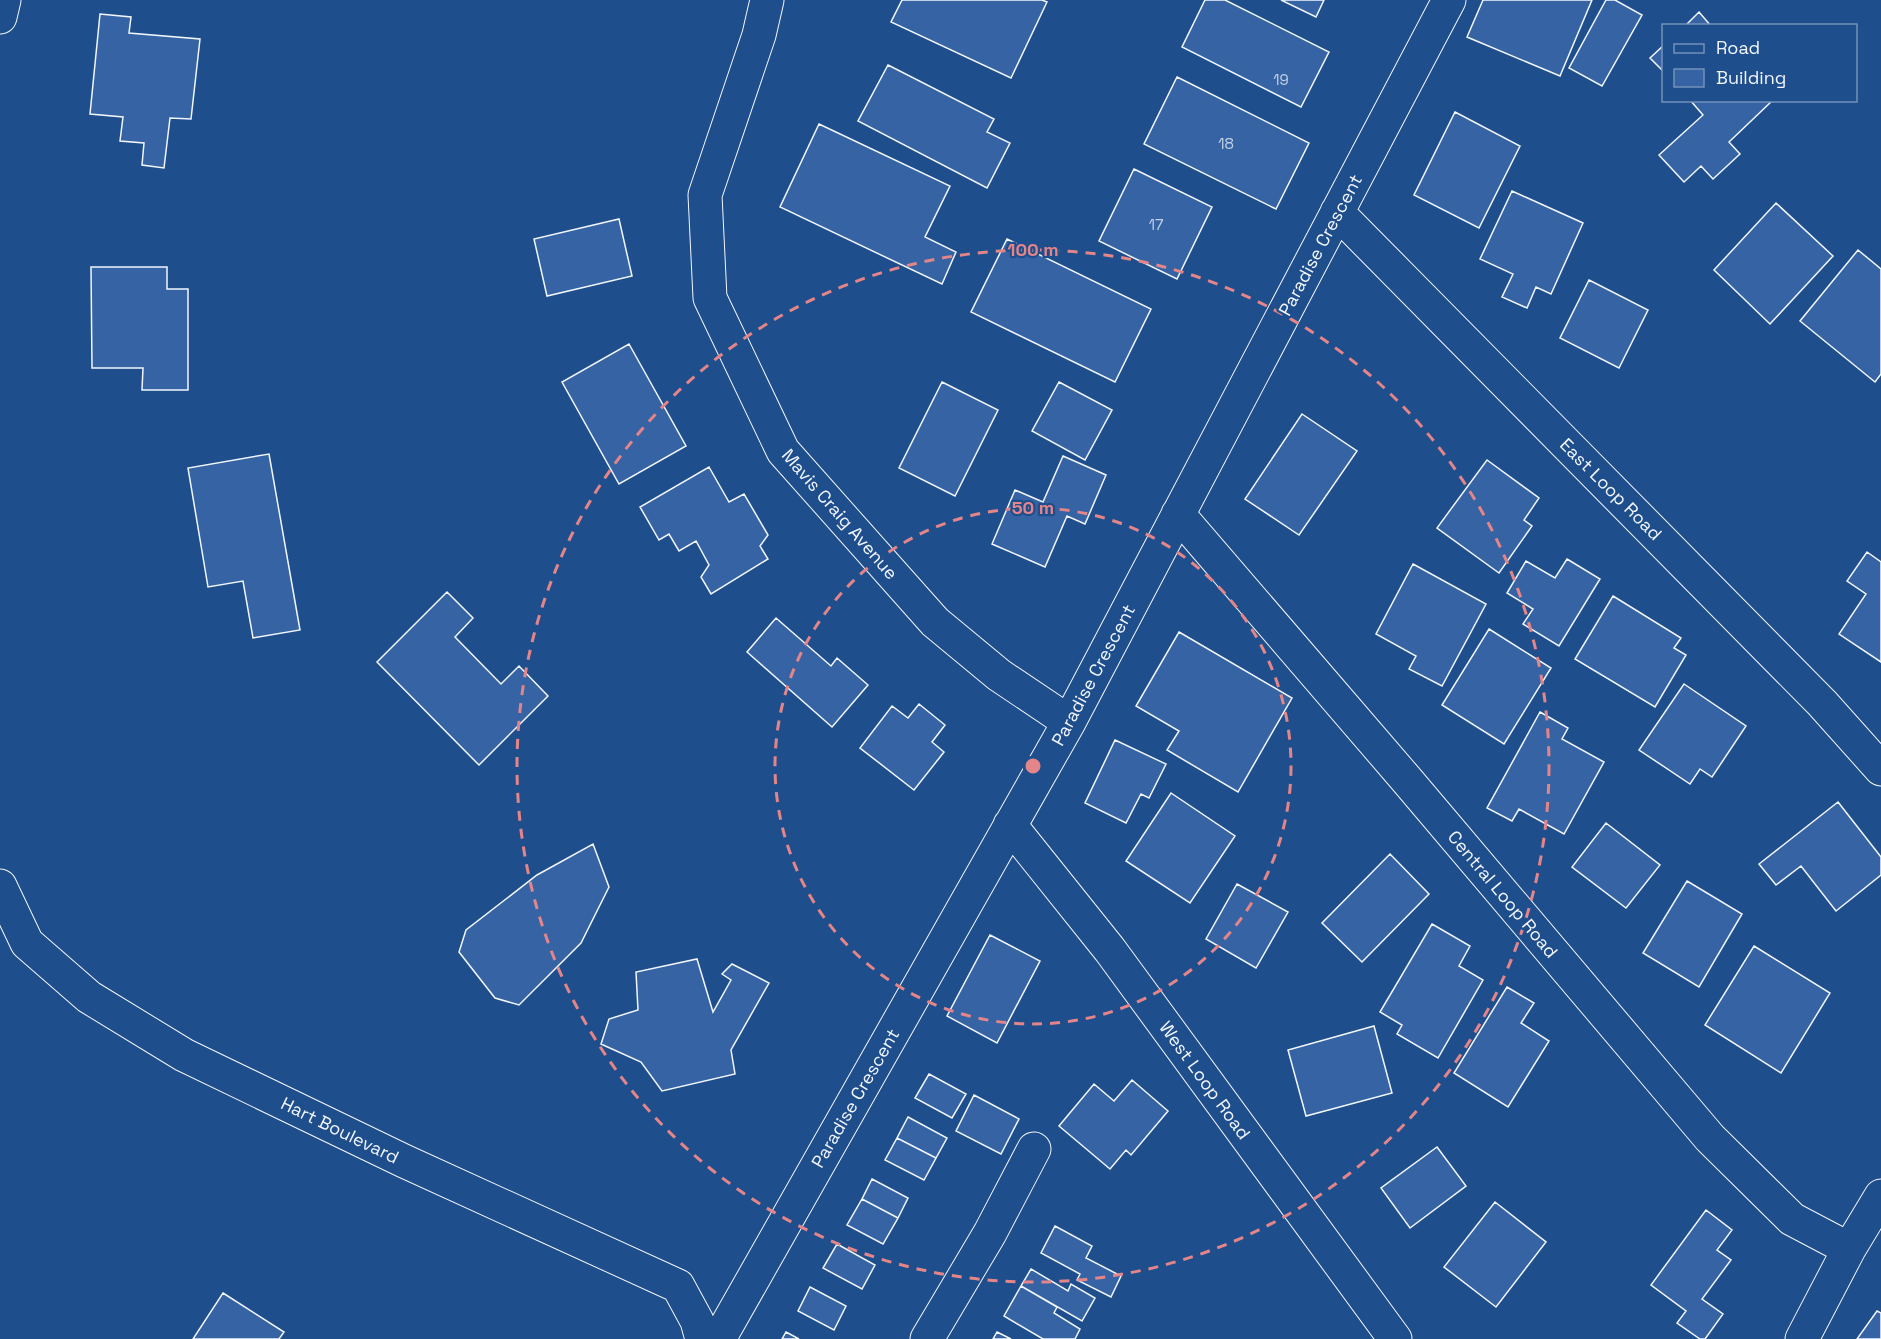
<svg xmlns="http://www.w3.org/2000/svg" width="1881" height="1339" viewBox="0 0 1881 1339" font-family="'Space Grotesk',sans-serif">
<rect width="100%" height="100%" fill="#1f4e8c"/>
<path fill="#3563a3" stroke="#f2f6ff" stroke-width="1.5" d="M902 0H1042L1047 2 1011 78 891 22Z
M1205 0H1225L1329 52 1301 107 1182 47Z
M1281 0H1324L1316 17Z
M1483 0H1592L1560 76 1467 37Z
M1606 0H1615L1642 15 1602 86 1569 68Z
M1699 12 1711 26H1685Z
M100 14 131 17 129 33 200 39 191 119 170 118 164 168 142 165 144 143 120 141 123 117 90 114Z
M1664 45V72L1650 58Z
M888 65 994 119 987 132 1010 143 987 188 858 121Z
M1177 77 1309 143 1276 209 1144 144Z
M1690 100H1773L1729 142 1740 154 1713 179 1701 166 1684 182 1659 155 1703 115Z
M1455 112 1520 146 1479 228 1414 195Z
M819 124 950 186 925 237 956 252 942 284 780 207Z
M1134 169 1212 207 1177 279 1099 241Z
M1512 191 1583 223 1551 294 1536 287 1527 308 1502 297 1513 274 1480 259Z
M1776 203 1833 256 1770 324 1714 270Z
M619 219 632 276 547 296 534 239Z
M1007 239 1151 309 1115 382 971 312Z
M1858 250 1881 269V374L1875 382 1800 321Z
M91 267H167V289H188V390H142L143 368H92Z
M1589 280 1648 310 1619 368 1560 338Z
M629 344 686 446 619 484 562 382Z
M942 382 998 410 955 496 899 468Z
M1059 382 1112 410 1085 460 1032 431Z
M1302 414 1357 451 1299 535 1245 499Z
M269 454 300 630 253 638 243 581 208 587 188 468Z
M1063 456 1106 475 1085 524 1067 516 1045 567 992 544 1015 490 1043 502Z
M1487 460 1539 498 1524 520 1532 526 1499 573 1437 528Z
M709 467 729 502 744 494 768 535 760 546 768 559 711 594 701 577 709 565 696 541 679 551 669 534 659 540 640 507Z
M1867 552 1881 562V662L1839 634 1866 594 1847 581Z
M1567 559 1600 579 1559 646 1523 624 1533 609 1507 593 1526 561 1555 578Z
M1413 564 1486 604 1442 686 1409 669 1416 656 1376 634Z
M447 592 473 618 455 637 501 684 519 666 548 696 479 765 377 662Z
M1613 596 1681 638 1674 648 1686 655 1655 707 1575 659Z
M776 618 831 666 837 658 868 685 832 727 747 652Z
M1489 629 1551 668 1504 744 1442 705Z
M1179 632 1292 698 1238 792 1167 750 1179 731 1136 706Z
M1684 684 1746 726 1712 777 1700 769 1690 784 1639 750Z
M919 704 945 725 932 742 944 752 914 790 860 748 892 706 908 718Z
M1540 712 1568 728 1562 739 1604 762 1564 834 1519 809 1512 821 1487 808Z
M1115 740 1166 764 1149 798 1141 794 1126 823 1085 803Z
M1171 793 1235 836 1190 903 1126 861Z
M1838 802 1881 857V875L1836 911 1801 866 1776 885 1759 864Z
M1606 823 1660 865 1626 908 1572 867Z
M593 844 609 887 581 943 519 1005 495 998 459 952 466 930 537 875Z
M1390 854 1429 894 1362 962 1322 923Z
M1687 881 1742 914 1699 987 1643 953Z
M1237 884 1288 912 1256 968 1206 939Z
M1432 924 1470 946 1459 966 1483 980 1438 1058 1397 1034 1402 1025 1380 1012Z
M990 935 1040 961 997 1043 947 1016Z
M1754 946 1830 993 1781 1073 1705 1025Z
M697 959 713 1012 731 980 722 974 732 964 769 983 731 1050 735 1074 662 1091 641 1062 601 1044 609 1019 638 1010 636 972Z
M1507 987 1534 1003 1521 1023 1549 1041 1508 1107 1454 1073Z
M1374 1026 1392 1093 1306 1116 1288 1050Z
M929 1074 966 1094 952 1118 915 1098Z
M1132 1080 1168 1111 1131 1155 1126 1150 1110 1169 1059 1126 1094 1084 1114 1101Z
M974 1095 1019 1119 1001 1154 956 1131Z
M908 1117 947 1138 936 1158 897 1138Z
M897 1138 936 1158 924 1180 885 1160Z
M1437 1147 1466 1186 1410 1228 1381 1188Z
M872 1179 908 1198 898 1218 862 1199Z
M862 1199 898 1218 883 1244 847 1225Z
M1495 1202 1546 1242 1496 1307 1444 1267Z
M1706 1210 1732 1230 1717 1250 1731 1260 1702 1299 1723 1314 1705 1339H1700L1677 1323 1686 1311 1651 1285Z
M1055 1226 1092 1246 1086 1258 1121 1276 1111 1297 1077 1280 1080 1274 1041 1253Z
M837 1244 875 1265 862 1289 823 1268Z
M1031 1269 1068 1291 1071 1284 1095 1298 1082 1321 1021 1286Z
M1021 1286 1057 1307 1054 1313 1080 1329 1075 1339H1043L1004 1316Z
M810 1287 846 1306 834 1330 798 1311Z
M223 1293 284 1332 279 1339H193Z
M1877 1311 1881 1313V1339H1857Z
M786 1332 799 1339H782Z
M997 1332 1011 1339H993Z"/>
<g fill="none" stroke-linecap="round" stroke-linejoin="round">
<g stroke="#f2f6ff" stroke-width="35">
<path id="minor" d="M767 0 759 35 705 195 710 298 783 451 935 622 999 675 1069 722
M0 17 4 0
M1337 212 1822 703 1881 769
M1178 514 1406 779 1710 1138 1792 1219 1849 1249
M1010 825 1110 950 1395 1339
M0 886 27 943 89 997 184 1055 404 1161 678 1286 697 1321 702 1339
M719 1339 1069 722 1449 0
M927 1339 990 1233 1034 1149
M1802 1339 1849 1249 1881 1196"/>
</g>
<use href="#minor" stroke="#1f4e8c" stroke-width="33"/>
</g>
<g fill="none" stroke="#e38589" stroke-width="3" stroke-dasharray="10 8">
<circle cx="1033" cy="766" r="258"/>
<circle cx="1033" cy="766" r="516"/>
</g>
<g text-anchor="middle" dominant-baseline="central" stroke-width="4.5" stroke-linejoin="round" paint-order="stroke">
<g font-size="15" fill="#c3d1e8">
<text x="1281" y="79">19</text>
<text x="1226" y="143">18</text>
<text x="1156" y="224">17</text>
</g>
<g font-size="18" fill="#f2f6ff" stroke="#1f4e8c">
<text transform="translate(1320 245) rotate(-62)">Paradise Crescent</text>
<text transform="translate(1611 489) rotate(45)">East Loop Road</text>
<text transform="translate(840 514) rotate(49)">Mavis Craig Avenue</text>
<text transform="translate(1093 675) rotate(-62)">Paradise Crescent</text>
<text transform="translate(1503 894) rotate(50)">Central Loop Road</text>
<text transform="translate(1205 1080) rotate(54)">West Loop Road</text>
<text transform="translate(855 1098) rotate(-60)">Paradise Crescent</text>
<text transform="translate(340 1130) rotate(26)">Hart Boulevard</text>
</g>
</g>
<circle cx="1033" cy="766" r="9" fill="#e38589" stroke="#1f4e8c" stroke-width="3"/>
<g font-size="18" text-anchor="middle" font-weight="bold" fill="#e38589" stroke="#1f4e8c" stroke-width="4.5" stroke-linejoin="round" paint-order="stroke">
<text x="1033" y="256">100 m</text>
<text x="1033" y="514">50 m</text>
</g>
<rect x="1662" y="24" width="195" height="78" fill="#1f4e8c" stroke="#7391ba" stroke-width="1.5"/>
<rect x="1674" y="44" width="30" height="9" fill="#1f4e8c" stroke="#7391ba" stroke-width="1.5"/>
<text x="1716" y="54" font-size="18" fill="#f2f6ff">Road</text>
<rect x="1674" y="69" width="30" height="18" fill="#3563a3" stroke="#7391ba" stroke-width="1.5"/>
<text x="1716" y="84" font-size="18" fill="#f2f6ff">Building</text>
</svg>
